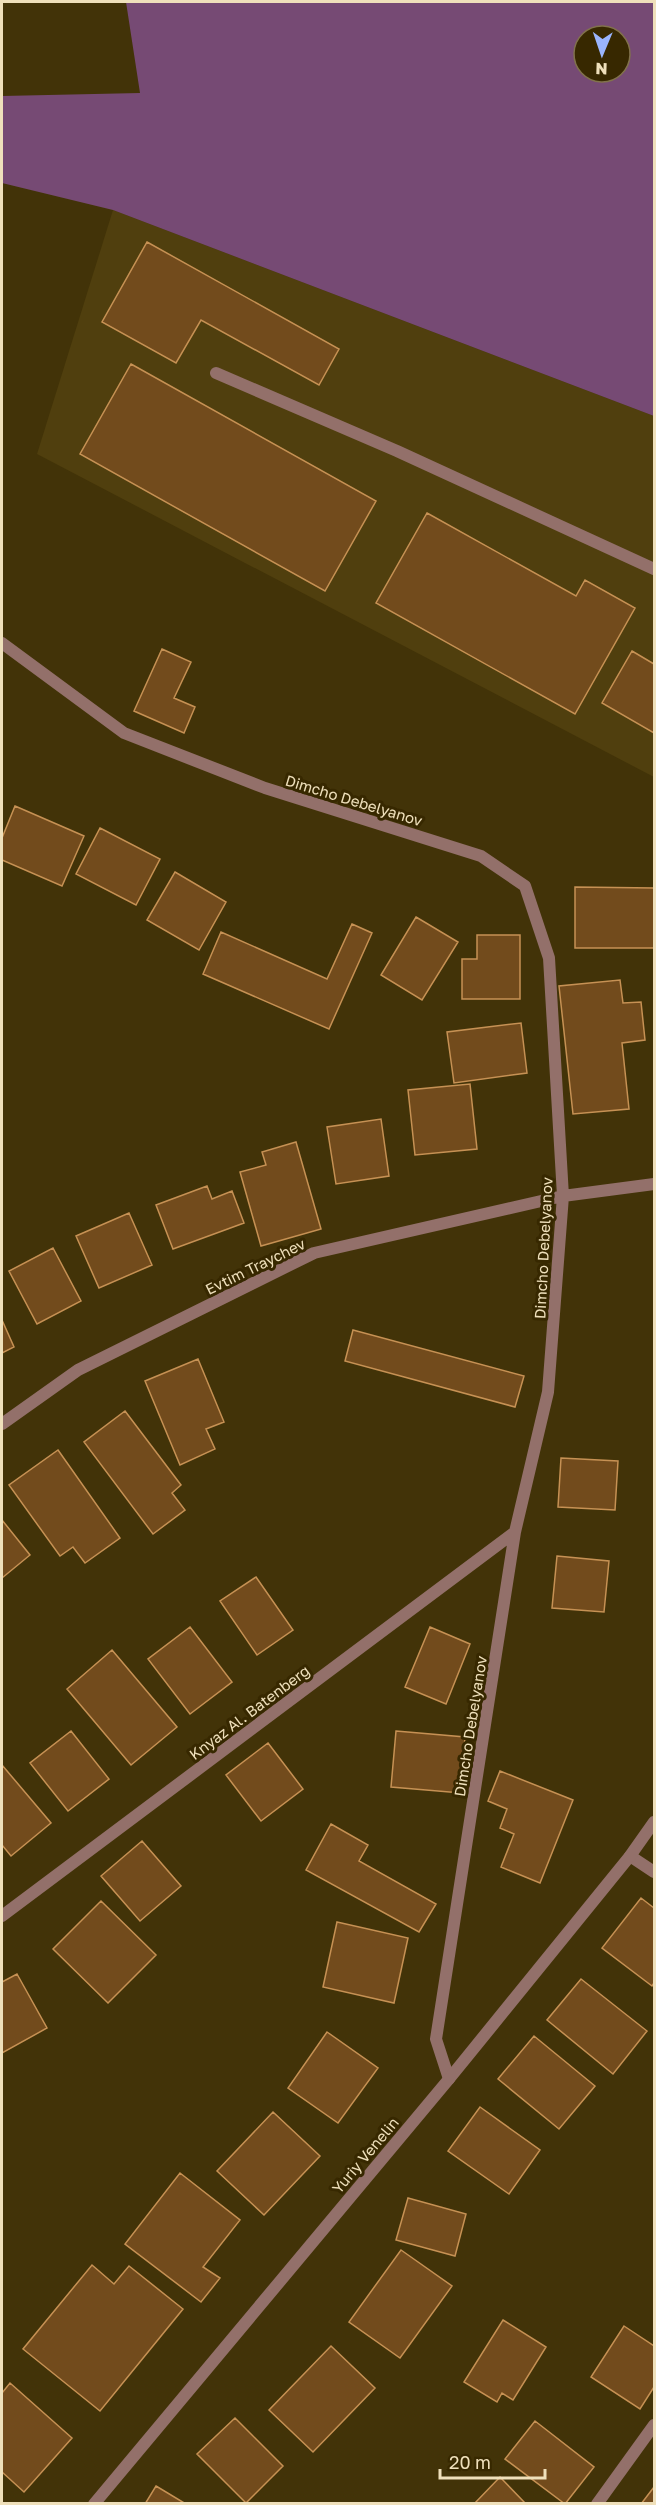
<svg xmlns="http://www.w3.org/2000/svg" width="656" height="2505" viewBox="0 0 656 2505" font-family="'Golos Text',sans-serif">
<rect width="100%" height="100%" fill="#423308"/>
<path fill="#503f0e" d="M113 210 654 416V777L37 454Z"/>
<path fill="#764a74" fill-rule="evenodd" d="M126 2H654V416L113 210 2 183V96L140 93ZM584 36H620V72H584Z"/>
<path fill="#724b1c" stroke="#c69154" stroke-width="1.5" d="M147 242 339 349 319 385 201 320 176 363 102 322Z
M131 364 376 501 325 591 80 454Z
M427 513 576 596 585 580 635 608 575 714 376 603Z
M162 649 191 662 174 698 195 707 184 733 134 711Z
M632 651 654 664V733L602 703Z
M15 806 84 836 62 886 2 860V838Z
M100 828 160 859 136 905 76 874Z
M175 872 226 902 199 950 147 920Z
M575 887 654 888V948H575Z
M416 917 458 942 422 1000 381 975Z
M352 924 372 933 329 1029 203 974 221 932 327 979Z
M477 935H520V999H462V959H477Z
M620 980 623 1003 641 1002 645 1040 622 1043 629 1109 573 1114 559 986Z
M521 1023 527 1073 454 1083 447 1032Z
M470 1084 477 1149 415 1155 408 1090Z
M381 1119 389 1176 336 1184 327 1127Z
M296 1142 321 1229 261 1246 240 1172 266 1165 262 1152Z
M207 1186 212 1199 232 1191 244 1223 173 1249 156 1205Z
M129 1213 152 1265 99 1288 76 1236Z
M53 1248 81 1301 37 1324 9 1271Z
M2 1320 14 1347 2 1353Z
M353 1330 524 1376 515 1407 345 1361Z
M198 1359 224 1422 206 1429 215 1449 180 1465 145 1381Z
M125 1411 181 1485 172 1493 185 1510 153 1534 84 1442Z
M58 1450 120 1538 85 1563 73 1547 60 1556 9 1485Z
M561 1458 618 1461 615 1510 558 1507Z
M2 1520 30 1555 2 1578Z
M557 1556 609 1561 604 1612 552 1608Z
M256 1577 293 1630 257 1655 220 1601Z
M190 1627 232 1682 190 1714 148 1659Z
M430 1627 470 1644 446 1704 405 1687Z
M112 1650 177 1727 131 1765 67 1689Z
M71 1731 109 1779 68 1811 30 1763Z
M396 1731 465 1737 461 1793 391 1787Z
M268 1743 303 1789 261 1821 226 1775Z
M2 1765 51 1823 11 1856 2 1845Z
M500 1771 573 1800 540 1883 501 1867 514 1834 500 1828 507 1809 488 1801Z
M331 1824 368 1845 359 1861 436 1904 419 1932 306 1870Z
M142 1841 181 1886 140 1921 101 1876Z
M641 1898 654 1908V1983L652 1986 602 1948Z
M101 1901 156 1955 108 2003 53 1949Z
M337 1922 408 1938 394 2003 323 1987Z
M17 1974 47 2028 2 2053V1982Z
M581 1979 647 2031 613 2074 547 2020Z
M327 2032 378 2068 338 2123 288 2088Z
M534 2036 595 2086 559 2129 498 2079Z
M480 2107 540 2150 509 2194 448 2151Z
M273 2112 320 2156 264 2215 217 2171Z
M180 2173 240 2220 203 2267 220 2278 201 2302 125 2244Z
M408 2198 466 2214 455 2256 396 2240Z
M401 2250 452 2286 400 2358 349 2322Z
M92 2265 114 2284 129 2266 183 2309 100 2411 23 2349Z
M503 2320 546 2347 513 2400 502 2393 497 2402 464 2382Z
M624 2326 654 2346V2387L640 2409 591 2377Z
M331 2346 375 2388 313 2452 269 2410Z
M10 2383 72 2438 24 2492 2 2472V2393Z
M235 2418 283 2466 246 2503 197 2454Z
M535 2421 594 2467 565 2504 505 2459Z
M500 2477 526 2504H474Z
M156 2486 186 2504H145Z
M654 2487V2504H641Z"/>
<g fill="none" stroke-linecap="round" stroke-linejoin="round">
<path stroke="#93706a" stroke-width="12" d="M216 373 397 451 654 569"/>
<path stroke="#93706a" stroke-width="12" d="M2 643 124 733 265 788 481 856 525 886 549 958 563 1196 548 1392 515 1532 436 2039 449 2079
M2 1424 78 1370 314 1253 563 1196 654 1184
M630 1856 654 1872
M2 1916 515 1532
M597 2504 654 2425"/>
<path stroke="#93706a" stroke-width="12" d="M94 2504 449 2079 630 1856 654 1822"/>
</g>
<g text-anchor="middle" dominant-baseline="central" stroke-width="6" stroke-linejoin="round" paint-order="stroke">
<g font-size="15" fill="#efe0bb" stroke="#372800">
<text transform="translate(354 800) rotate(17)">Dimcho Debelyanov</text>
<text transform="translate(543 1248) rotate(-87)">Dimcho Debelyanov</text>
<text transform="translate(255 1266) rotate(-26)">Evtim Traychev</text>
<text transform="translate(249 1712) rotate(-37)">Knyaz Al. Batenberg</text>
<text transform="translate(470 1726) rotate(-81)">Dimcho Debelyanov</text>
<text transform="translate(365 2155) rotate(-50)">Yuriy Venelin</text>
</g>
</g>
<rect width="656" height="2505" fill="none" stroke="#efe0bb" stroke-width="6"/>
<g transform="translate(602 54) rotate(182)"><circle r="28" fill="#372800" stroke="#81724b" stroke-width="1.5"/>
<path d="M0-4.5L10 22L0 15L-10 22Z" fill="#9ab5fd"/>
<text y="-9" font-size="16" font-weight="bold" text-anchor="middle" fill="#efe0bb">N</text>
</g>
<path d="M440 2469v9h105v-9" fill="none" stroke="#efe0bb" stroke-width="3"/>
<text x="449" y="2469" font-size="18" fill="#efe0bb" stroke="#372800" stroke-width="4.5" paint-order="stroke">20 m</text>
</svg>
